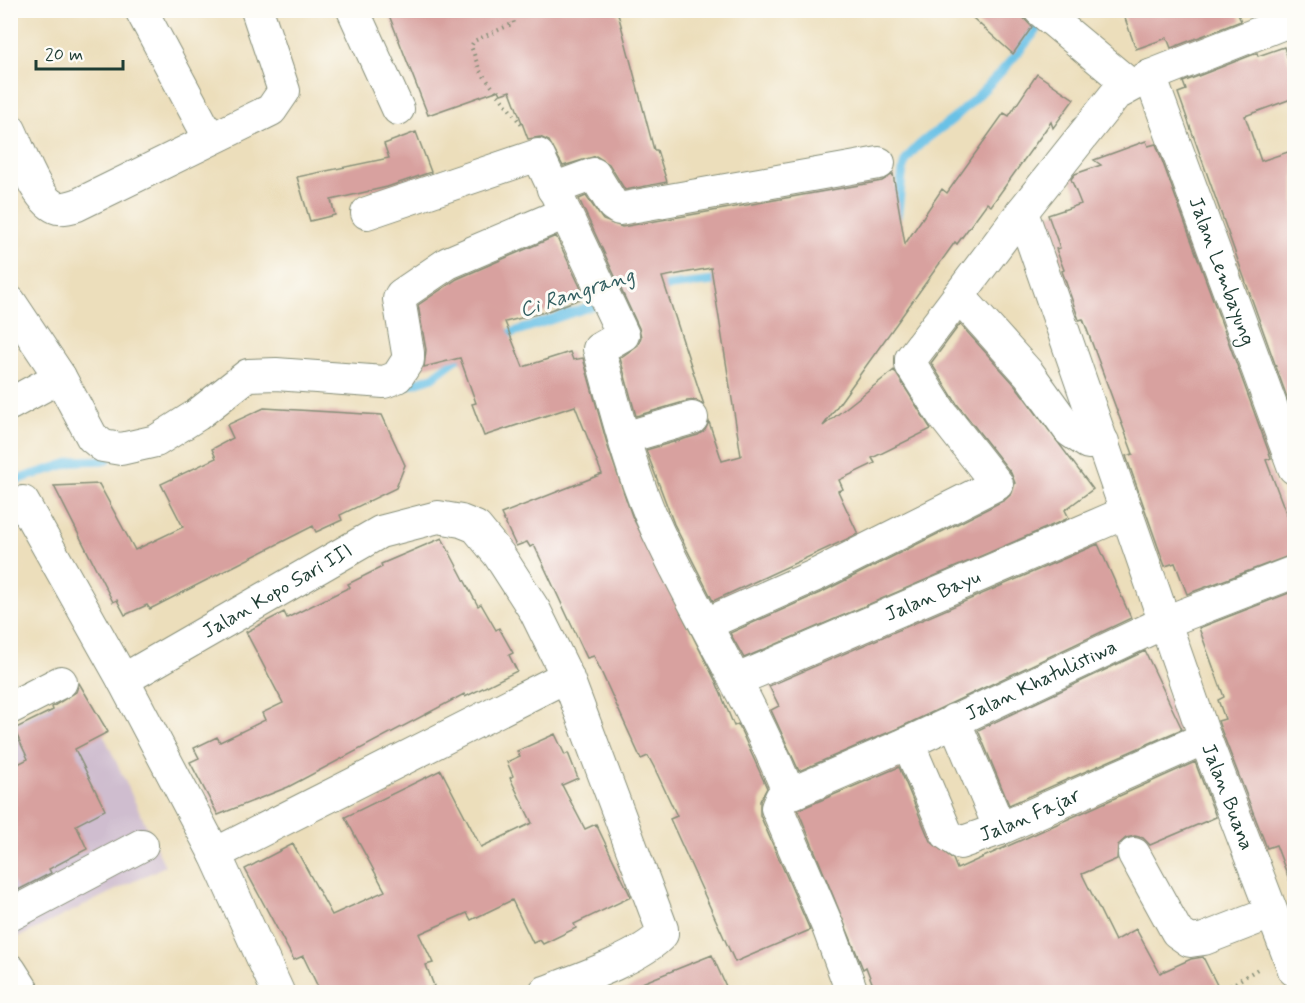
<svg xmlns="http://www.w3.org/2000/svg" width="1305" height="1003" viewBox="0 0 1305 1003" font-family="Mynerve,sans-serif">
<rect width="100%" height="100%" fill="#fdfcf7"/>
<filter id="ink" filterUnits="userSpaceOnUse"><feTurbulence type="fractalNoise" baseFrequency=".0167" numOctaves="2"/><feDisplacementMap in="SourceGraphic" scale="12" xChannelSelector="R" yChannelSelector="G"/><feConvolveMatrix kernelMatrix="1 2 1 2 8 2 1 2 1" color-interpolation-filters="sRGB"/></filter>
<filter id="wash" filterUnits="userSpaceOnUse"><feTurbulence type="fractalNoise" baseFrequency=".008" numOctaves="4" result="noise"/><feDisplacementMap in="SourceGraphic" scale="24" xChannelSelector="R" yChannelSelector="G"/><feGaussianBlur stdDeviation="1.35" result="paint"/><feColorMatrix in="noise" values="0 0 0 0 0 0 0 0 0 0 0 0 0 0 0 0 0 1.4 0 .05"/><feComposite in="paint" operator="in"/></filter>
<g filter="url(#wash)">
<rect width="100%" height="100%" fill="#ecdebb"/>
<path fill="#cfbdcf" d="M82 689 165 866 11 941V726Z"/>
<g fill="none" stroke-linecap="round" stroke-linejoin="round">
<path stroke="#69c1e6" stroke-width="9" d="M897 217C899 207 902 166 905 162 915 144 937 132 953 119 987 89 1017 56 1044 20
M653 288 723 280
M499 337 634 292
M402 387 433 377 465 352
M10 482 76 461 107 460"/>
</g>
<g id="blocks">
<path fill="#d8a19f" d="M387 10H617L654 150H657L667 182 625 190 609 164 596 156 563 166 549 141 540 137 528 139 510 91 501 94 499 90 428 115Z
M964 10H1016L1032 27 1013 54Z
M1122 10H1236L1241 21 1171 48 1167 38 1136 49Z
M1284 47 1294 76V98L1245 116 1261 161 1294 150V417L1178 93 1186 90 1183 82 1257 53 1258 56Z
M1037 74 1074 99 1053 128 1051 122 991 206 987 203 957 244 955 242 823 426 894 370 931 429 872 458 875 463 839 480 843 489 838 491 858 534 713 601 674 524 646 450 698 435 705 430 709 422 722 461 741 456 711 268 662 277 704 405 696 400 687 401 636 416 620 358 638 345 641 337 639 328 579 199 586 196 603 220 622 227 882 181 893 174 905 244 942 189 947 193 1004 113 1009 116Z
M416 132 431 172 387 187 331 200 335 215 310 221 297 177 389 158 384 144Z
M1146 141 1148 146 1156 144 1271 458 1266 460 1294 534V554L1187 594 1175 563 1165 566 1162 558 1126 456 1133 454 1083 319 1079 320 1062 271 1064 270 1056 249 1060 248 1048 215 1081 204 1071 179 1075 174 1101 165 1094 160Z
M556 236 585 297 545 312 505 322 523 367 570 352 573 360 583 358 608 447 632 516 716 682 734 726 738 724 758 768 767 788 760 801V815L810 930 735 962 670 819 677 816 654 767 648 756 641 759 594 656 587 658 534 545 530 547 527 542 516 546 501 514 602 474 575 406 484 436 472 404 476 403 460 358 424 367 426 350 418 305 457 279Z
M960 324 1015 385 1093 489 1065 510 1069 518 744 658 730 633 824 591 1005 500 1012 493 1015 483 1011 473 957 404 931 363Z
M264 408 382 415 405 465 396 488 340 515 342 520 316 532 313 526 150 609 147 605 125 615 117 600 113 602 54 486 99 484 135 550 183 527 161 484 216 458 212 449 233 438 227 425Z
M442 538 478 606 481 604 496 630 499 628 513 653 509 655 517 671 465 697 464 694 288 787 218 815 190 762 199 758 194 748 217 737 220 742 265 720 262 713 283 703 246 632 284 612 287 618 350 587 348 584 382 567 381 564Z
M1098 544 1131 618 901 727 799 771 771 710 779 706 769 686Z
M1294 591V887H1292L1276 845 1267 848 1222 732 1218 721 1225 719 1218 700 1224 697 1199 628Z
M1145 651 1182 729 1009 805 978 730Z
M79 683 108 732 75 749 105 810 76 825 87 849 49 869 51 873 18 890 10 876V768L28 759 14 729 53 710 52 707 76 692Z
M555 734 565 755 568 753 578 778 562 785 585 829 596 824 631 897 574 924 576 928 543 944 540 940 533 943 512 900 471 920 467 913 419 934 433 963 426 965 434 986 420 993H321L303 956 294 960 245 869 293 844 332 915 385 891 345 817 441 770 481 847 532 823 510 778 513 776 507 762 520 756 517 751Z
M1195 762 1216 817 1150 845 1143 838 1135 836 1126 838 1118 845 1117 859 1082 874 1115 941 1136 929 1160 973 1191 959 1203 957 1221 993H876L866 967 863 969 798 810 899 767 930 841 953 859 957 869Z
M712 955 729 993H622V991Z"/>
</g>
</g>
<g filter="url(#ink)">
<use href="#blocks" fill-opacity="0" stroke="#868e78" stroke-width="1.5"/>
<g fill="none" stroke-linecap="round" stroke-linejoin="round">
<g stroke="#868e78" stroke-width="34">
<g id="minor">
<path d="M141 10 210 139"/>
<path d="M353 10 398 109"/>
<path d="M1040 10 1130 85"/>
<path id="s1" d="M1150 76 1294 468"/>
<path d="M10 130C20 150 36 202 58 208 64 209 71 207 77 205L271 110 284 91 257 10"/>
<path d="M553 189 594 174 613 205 619 209 879 163"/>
<path id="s2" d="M1022 212 1205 738 1294 970"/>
<path d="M367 213 538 155 623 335 599 349C616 410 631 474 658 532 700 621 753 703 789 794"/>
<path d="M959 296 1029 374 1070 431 1088 443 1103 442"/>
<path d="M10 302 60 377 92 437 103 446 121 449 156 441 197 415 248 375 276 374 384 382 397 377 408 360V353L399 299 401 295 448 263 565 213"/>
<path d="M10 404 60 377"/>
<path d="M624 438 692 418"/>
<path d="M23 502 123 680 215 854 278 992"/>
<path d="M706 624 816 575 997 484 942 414 911 365V359L1022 212 1115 95 1150 76 1294 19"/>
<path id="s3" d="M123 680 380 532 438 517 461 521 476 527 499 555 535 611 567 676 662 929V934C643 957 574 981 545 992"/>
<path id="s4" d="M737 680 1127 512"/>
<path d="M10 708 61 682"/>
<path d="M954 720 1000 829"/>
<path id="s5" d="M908 743 947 834 960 843 1000 829 1205 738"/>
<path d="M215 854 567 676"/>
<path d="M1134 854 1177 932 1190 941 1204 939 1271 913"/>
<path d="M10 915 142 845"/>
<path d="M10 970 24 992"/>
<path id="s6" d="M852 992 828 927 777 808 781 798 908 743 1165 622 1294 572"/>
</g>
</g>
<path stroke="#868e78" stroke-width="4" stroke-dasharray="1.5 4.5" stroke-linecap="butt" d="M510 10 514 23 474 41 471 46 480 71 524 128
M1220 992 1261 967"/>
<use href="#minor" stroke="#fff" stroke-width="32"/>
</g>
</g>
<g text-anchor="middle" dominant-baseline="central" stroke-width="6" stroke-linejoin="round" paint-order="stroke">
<g font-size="20" fill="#1f3d34" stroke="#fdfcf7">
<text stroke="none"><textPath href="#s1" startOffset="208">Jalan Lembayung</textPath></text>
<text stroke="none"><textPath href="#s3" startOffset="178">Jalan Kopo Sari III</textPath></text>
<text stroke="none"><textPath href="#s4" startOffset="213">Jalan Bayu</textPath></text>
<text stroke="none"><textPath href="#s6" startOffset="495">Jalan Khatulistiwa</textPath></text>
<text stroke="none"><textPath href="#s2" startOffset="620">Jalan Buana</textPath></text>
<text stroke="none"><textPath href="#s5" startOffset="190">Jalan Fajar</textPath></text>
</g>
<g font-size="21" font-style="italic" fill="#325e60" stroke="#fdfcf7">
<text transform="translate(577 293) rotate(-18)">Ci Rangrang</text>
</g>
</g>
<rect width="1305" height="1003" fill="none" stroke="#fdfcf7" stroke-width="36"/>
<path d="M36 60v9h87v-9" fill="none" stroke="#1f3d34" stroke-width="3"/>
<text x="45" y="60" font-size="18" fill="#1f3d34" stroke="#fdfcf7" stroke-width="4.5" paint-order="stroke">20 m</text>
</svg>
